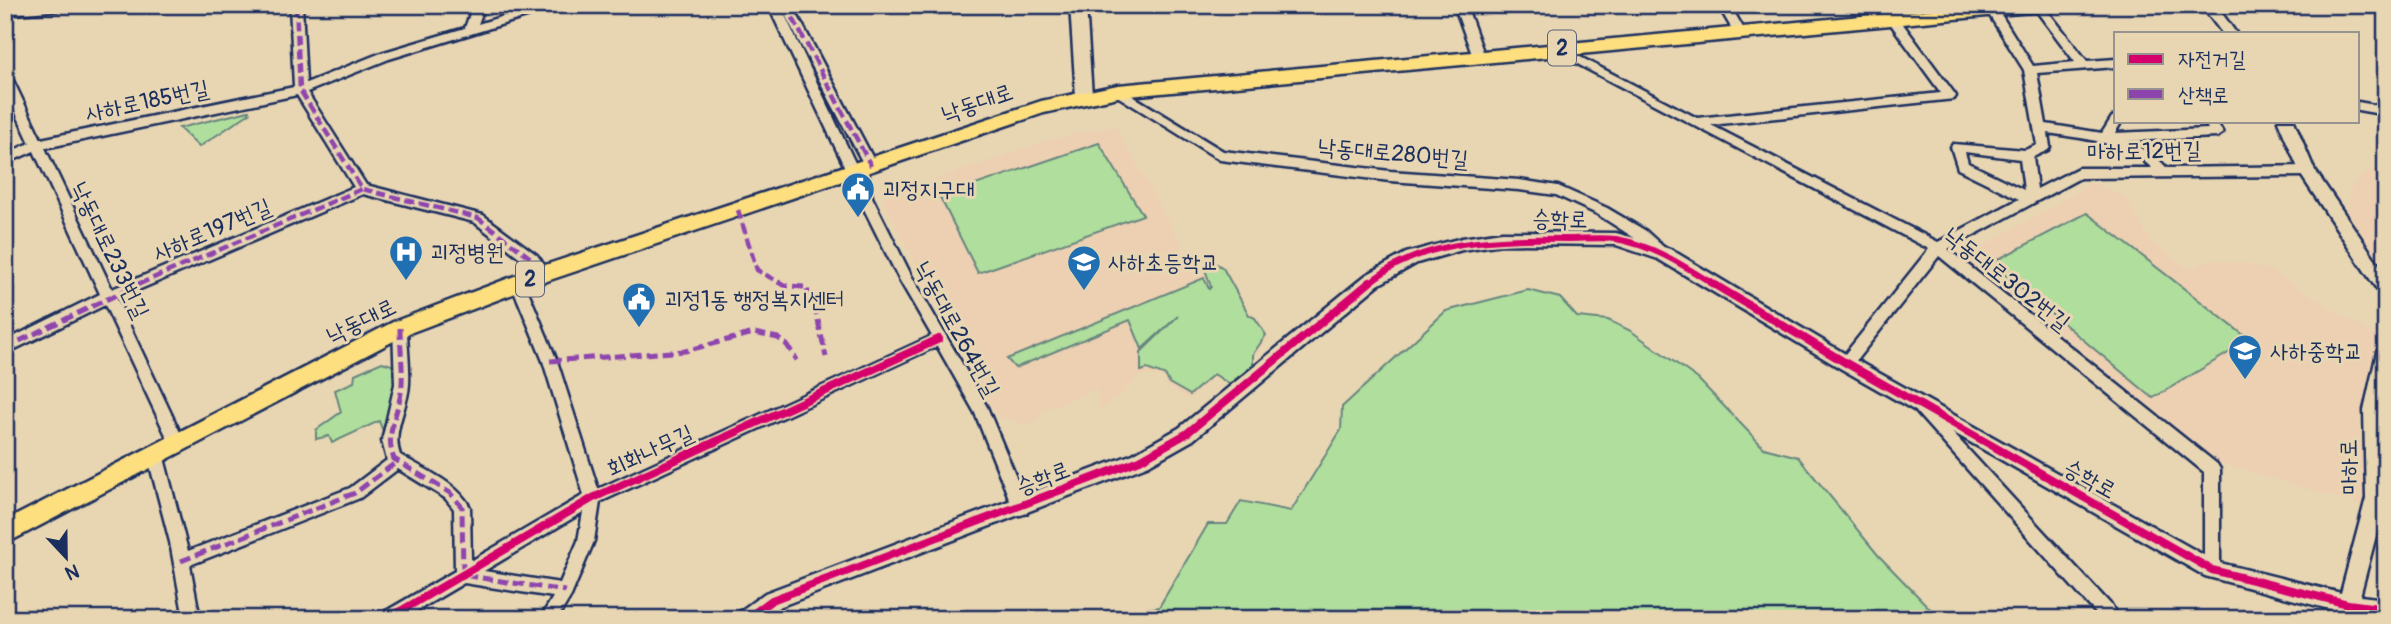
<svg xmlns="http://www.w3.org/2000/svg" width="2391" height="624" viewBox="0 0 2391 624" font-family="Pangolin,'Poor Story',sans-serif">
<rect width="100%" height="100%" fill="#e8d6b3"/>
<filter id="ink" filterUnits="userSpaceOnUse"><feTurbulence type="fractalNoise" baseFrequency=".0143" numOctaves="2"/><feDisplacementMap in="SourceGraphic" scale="14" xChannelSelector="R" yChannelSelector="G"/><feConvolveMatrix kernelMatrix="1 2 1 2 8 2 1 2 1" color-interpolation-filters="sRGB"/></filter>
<g filter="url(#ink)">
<path fill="#edcfb2" d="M1115 126 1186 253 1200 269 1216 262 1225 267 1251 315H1256L1269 337 1255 357 1254 367 1229 387 1215 376 1189 399 1166 385 1165 378 1159 375H1138L1118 397 1099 409 1097 389 1043 410 1035 422 1023 426 1016 420 1000 417 983 395 882 198 1048 140Z
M2386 163V272L2347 214 2351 187 2366 173Z
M2093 183 2124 196 2150 241 2187 268 2214 260 2248 264 2273 271 2384 342 2359 421 2372 488 2361 505 2215 461 2063 335 1963 258Z"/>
<path fill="#b0de9d" stroke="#66867e" stroke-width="2" d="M249 111 250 113 199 147 179 128Z
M1099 143 1143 215 978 273 940 197Z
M2087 213 2250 340 2153 398 1991 263Z
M1217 264 1223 268 1249 315 1255 318 1266 335 1253 354V366L1229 384 1214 374 1190 395 1169 383 1166 376 1147 369 1141 371V352L1178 316 1142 349 1130 320 1015 368 1007 359 1204 278 1209 289 1211 287 1205 269Z
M1528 290 1560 298 1577 317 1608 320 1631 331 1698 379 1764 448 1798 457 1878 555 1940 619H1080L1159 607 1208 524H1227L1241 501 1291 511 1341 430 1342 407 1446 311Z
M382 362 392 365 397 375 387 426 382 429 379 421 332 443 329 436 316 439V430L341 412 335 390 354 382 355 374Z"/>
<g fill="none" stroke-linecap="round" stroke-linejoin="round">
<g stroke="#1b2f5e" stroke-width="5">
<path id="minor" d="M290 5H302L306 83 381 53 465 28 473 5H485L478 24 539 5H558L556 8 389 59 307 92 366 185 483 215 537 255 550 274 543 279 538 278 527 263 474 222 363 194 117 299 185 443 182 448 177 449 172 448 105 305 5 354V341L100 294 34 151 5 164V154L30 143 5 89V72L11 76 41 139 294 87ZM297 95 354 187 112 289 45 148Z
M768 5H780L857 167 864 165 780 5H792L877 166 876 169 868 170 872 197 912 277 987 407 1029 508 1027 513 1021 515 1015 513 975 413 937 346 600 502 594 541 571 596 557 619H540L553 597 464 583 403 619H379L381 614 455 571 454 509 445 498 398 469 360 498 190 565 200 619H184L170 542 147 454 150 449 155 448 160 449 163 454 188 551 350 488 387 460 382 441 395 384 393 328 395 324H405L407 328C407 347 410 365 409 384 408 408 391 431 400 455 423 469 457 482 470 507L471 561 584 495 543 361 511 283 513 279H523L557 361 598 489 932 336 899 279 858 197 856 176 848 175 847 172ZM583 512 578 541 560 583 484 571Z
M1454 5H1466L1485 57 1483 60 1479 61 1473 57Z
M1718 5H1730L1746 33 1744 36H1736Z
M1983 5H1995L2033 66 2075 62 2032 5H2043L2087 61 2116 59V67L2037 73 2046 124 2102 133 2112 117 2116 116V121H2122L2115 133 2208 129 2204 121H2216L2223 133 2217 137 2127 141 2155 156 2167 168 2307 166 2313 171 2307 176 2080 178 1948 249 2217 464 2220 469V570L2218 575 2212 577 2206 575 2204 570V472L1939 256 1851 367H1841L1839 363 1841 359 1929 249 1549 49 1555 45 1559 46 1697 118 1941 93 1887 19 1893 15 1897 16 1954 93 1956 96 1954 99 1711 125 1938 242 2019 199 1958 169 1951 147 1953 144 2025 150 2037 145 2024 70ZM2048 133C2084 139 2124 141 2152 168H2078L2037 189 2033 157 2048 150 2050 147ZM1965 152 2020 159 2024 190 1968 163Z
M1118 87 1223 151 1390 171 1519 180 1558 186 1607 208 1646 231 1671 254 1669 258H1659L1636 239 1597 214 1556 195 1519 190 1390 181 1220 160 1114 94 1112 91 1114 88Z
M2358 102 2386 107V115L2358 110Z
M1922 403 1927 405 2112 606 2118 619H2101L1917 413 1915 409 1917 405Z"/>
</g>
<g stroke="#1b2f5e" stroke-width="5">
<path id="tertiary" d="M2201 5H2216L2236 33H2222Z
M2278 121H2294L2314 169 2386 275V296L2380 294 2301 175Z
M1502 232 1616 233 1670 249 1852 358 2216 562 2341 593 2366 498 2364 410 2377 352 2380 347 2386 345V394L2382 410 2386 498 2360 596 2386 599V619L2348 614 2205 576 1840 368 1658 259 1616 245 1502 244 1462 250 1417 263 1378 285 1193 440 1147 466 779 607 763 619H736L739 612 765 593 1133 454 1179 428 1366 275 1406 253 1462 238Z"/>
</g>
<g stroke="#1b2f5e" stroke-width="5">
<path id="secondary" d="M5 5H67L59 10 5 15Z
M1070 5H1086L1092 96 1084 102 1076 96Z"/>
</g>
<g stroke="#1b2f5e" stroke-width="5">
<path id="primary" d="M1979 5H2049L2041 11 1118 97 1044 113 550 280 407 334 5 544V521L393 322 536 268 1041 101 1118 85Z
M2370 5H2386V11L2372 9Z"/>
</g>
<use href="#minor" fill="#e8d6b3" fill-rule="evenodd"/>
<use href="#tertiary" fill="#e8d6b3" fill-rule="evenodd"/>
<use href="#secondary" fill="#e8d6b3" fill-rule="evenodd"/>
<use href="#primary" fill="#fddf80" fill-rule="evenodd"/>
<path stroke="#8e44ad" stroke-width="4.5" stroke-dasharray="10 4.5" stroke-linecap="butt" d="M296 5 300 90 362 189 478 218 532 259 543 274
M786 5 871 166
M738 210 757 270 782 284
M139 284 362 189"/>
<path stroke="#8e44ad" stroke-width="5" stroke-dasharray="11 5" stroke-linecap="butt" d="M778 282 786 286 806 287 817 316 826 357
M400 328C400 346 403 365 402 384 401 410 383 432 394 459L450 493 462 507 463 575 565 591
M5 348 143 282
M550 361 685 351 754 333 778 338 787 345 797 360
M181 561 355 493 398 461"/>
<g stroke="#e8d6b3" stroke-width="10">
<path id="cycleway-far1" d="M1368 284C1422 238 1501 238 1568 239 1583 239 1601 237 1616 239 1652 245 1683 265 1713 284"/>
</g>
<g stroke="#e8d6b3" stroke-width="12">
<path id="cycleway" d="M1710 282 1846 363 2212 570 2348 604 2386 609
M387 619 593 498 939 339
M746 619 772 600 1140 460 1186 434 1370 282"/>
</g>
<use href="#cycleway-far1" stroke="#d6006c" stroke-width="6"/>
<use href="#cycleway" stroke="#d6006c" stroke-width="8"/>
</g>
</g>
<defs>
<g id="civic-pin" transform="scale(1.75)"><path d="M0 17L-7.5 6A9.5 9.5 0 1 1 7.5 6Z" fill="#1f6fb2" stroke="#e8d6b3"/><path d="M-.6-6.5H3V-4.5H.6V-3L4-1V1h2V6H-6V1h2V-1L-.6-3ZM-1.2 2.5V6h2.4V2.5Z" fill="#fff"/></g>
<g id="hospital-pin" transform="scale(1.75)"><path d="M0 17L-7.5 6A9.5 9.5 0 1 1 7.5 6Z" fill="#1f6fb2" stroke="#e8d6b3"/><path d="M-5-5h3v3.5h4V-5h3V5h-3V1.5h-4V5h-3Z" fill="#fff"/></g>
<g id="school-pin" transform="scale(1.75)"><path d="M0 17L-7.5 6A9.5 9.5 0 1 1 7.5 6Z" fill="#1f6fb2" stroke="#e8d6b3"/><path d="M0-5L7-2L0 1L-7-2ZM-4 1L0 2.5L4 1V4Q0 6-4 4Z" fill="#fff"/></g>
</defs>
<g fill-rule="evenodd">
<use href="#civic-pin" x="858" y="189"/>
<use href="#hospital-pin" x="406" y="252"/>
<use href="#school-pin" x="1084" y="262"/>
<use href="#civic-pin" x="639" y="299"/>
<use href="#school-pin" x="2245" y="351"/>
</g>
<g text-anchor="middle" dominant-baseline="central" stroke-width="6" stroke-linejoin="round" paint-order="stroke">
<g fill="#e8d6b3" stroke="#586178" stroke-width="2">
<rect x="1548" y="30.5" width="28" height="35" rx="5"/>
<rect x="516" y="261.5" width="28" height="35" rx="5"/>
</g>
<g font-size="21" font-weight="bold" fill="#1b2f5e">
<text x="1562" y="48">2</text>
<text x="530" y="279">2</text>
</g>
<g font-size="23" fill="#1b2f5e" stroke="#e8d6b3">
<text transform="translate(147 101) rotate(-12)">사하로185번길</text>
<text transform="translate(977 103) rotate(-19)">낙동대로</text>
<text transform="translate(2144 151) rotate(-1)">마하로12번길</text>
<text transform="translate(1393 153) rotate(5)">낙동대로280번길</text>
<text transform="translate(1560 219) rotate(1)">승학로</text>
<text transform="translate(212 230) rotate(-23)">사하로197번길</text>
<text transform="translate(110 250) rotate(64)">낙동대로233번길</text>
<text transform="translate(2007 279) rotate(38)">낙동대로302번길</text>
<text transform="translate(361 321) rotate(-26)">낙동대로</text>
<text transform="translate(957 329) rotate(61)">낙동대로264번길</text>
<text transform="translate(650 451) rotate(-25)">회화나무길</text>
<text transform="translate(2349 467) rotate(-91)">마하로</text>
<text transform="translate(1043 478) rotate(-21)">승학로</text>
<text transform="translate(2090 479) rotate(29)">승학로</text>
</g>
<g font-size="23" fill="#1b2f5e" stroke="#e8d6b3" text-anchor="start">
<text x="882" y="189">괴정지구대</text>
<text x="430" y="252">괴정병원</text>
<text x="1108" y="262">사하초등학교</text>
<text x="664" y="299">괴정1동 행정복지센터</text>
<text x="2270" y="351">사하중학교</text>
</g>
</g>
<rect width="2391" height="624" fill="none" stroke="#e8d6b3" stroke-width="28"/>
<rect x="14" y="14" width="2363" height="596" fill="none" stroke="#1b2f5e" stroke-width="2.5" filter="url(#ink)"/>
<rect x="2114" y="32" width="245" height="91" fill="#e8d6b3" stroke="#969391" stroke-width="2"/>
<rect x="2128" y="54" width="35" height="10" fill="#d6006c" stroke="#969391" stroke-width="2"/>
<text x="2178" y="66" font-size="21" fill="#1b2f5e">자전거길</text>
<rect x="2128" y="89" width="35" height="10" fill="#8e44ad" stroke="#969391" stroke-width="2"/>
<text x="2178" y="102" font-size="21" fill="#1b2f5e">산책로</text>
<g transform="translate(66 557) rotate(158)" stroke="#e8d6b3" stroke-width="5" paint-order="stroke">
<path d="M0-5L12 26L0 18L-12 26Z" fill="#1b2f5e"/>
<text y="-10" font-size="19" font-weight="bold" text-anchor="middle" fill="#1b2f5e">N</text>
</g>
</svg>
